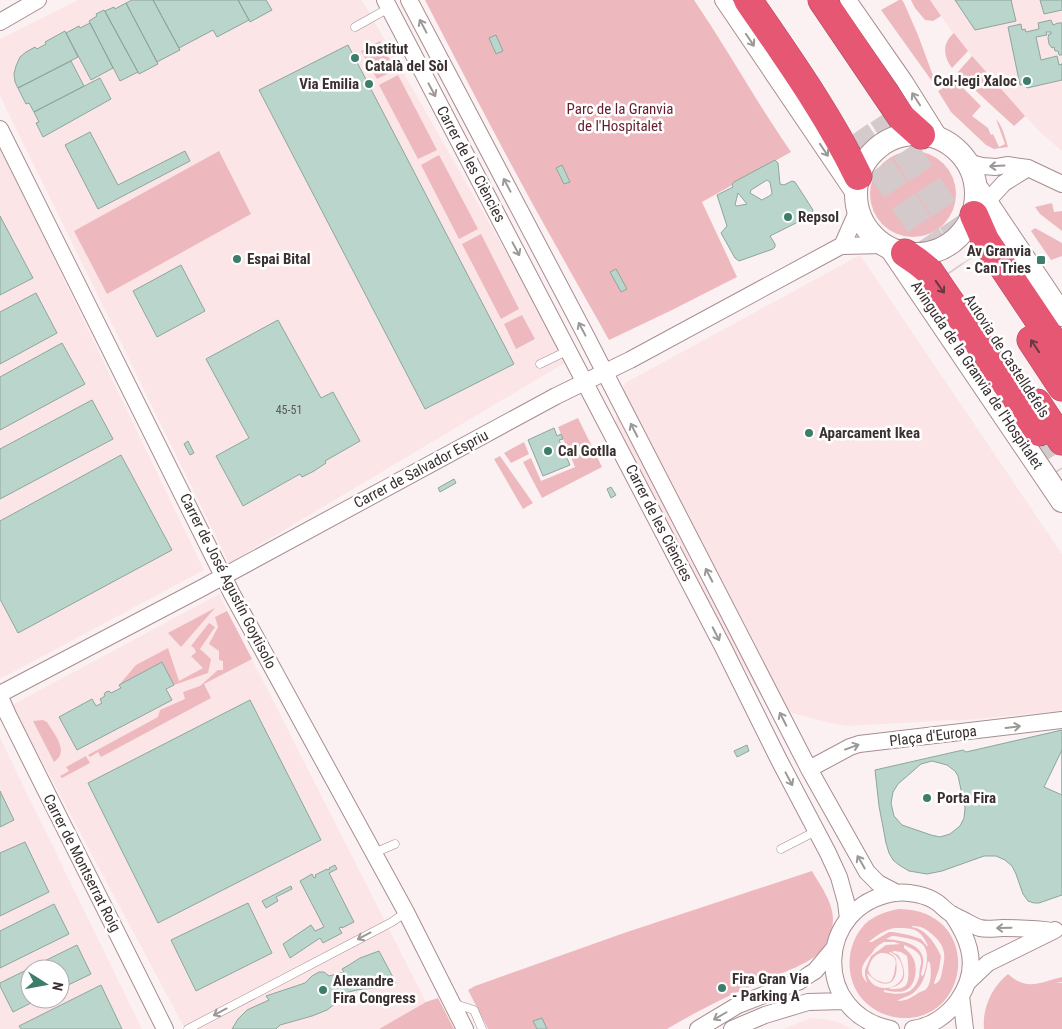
<svg xmlns="http://www.w3.org/2000/svg" width="1062" height="1029" viewBox="0 0 1062 1029" font-family="'Roboto Condensed',sans-serif">
<rect width="100%" height="100%" fill="#fcf1f2"/>
<path fill="#fbe5e7" fill-rule="evenodd" d="M78 0H362L568 361 229 563 0 96V39Z
M930 0H1062V151L1041 133 984 71 950 29Z
M0 147 204 570 0 679Z
M860 255 1062 554V711L955 721 954 720 848 726 829 723 767 706 702 596 614 427 625 383Z
M219 594 426 1002 379 1029H185L12 705Z
M0 738 142 1029H0ZM30 969H60V999H30Z
M811 1018 824 1019 839 1022 852 1029H783Z"/>
<path fill="#edb9be" fill-rule="evenodd" d="M425 0H694C728 50 757 103 791 152L702 202 737 277 670 311 609 340C593 311 576 282 560 253 513 170 469 85 425 0Z
M899 0H902L904 3 918 35 935 81 934 84 881 10Z
M911 0H930L941 16 933 21 925 20 915 8Z
M954 33 968 51 952 68C943 56 942 43 954 33Z
M380 41 395 70 377 79 361 51Z
M972 56 1025 116 1014 126 991 105 957 73Z
M398 75 437 150 418 159 379 85Z
M950 84 960 85 981 106 972 116 988 128 991 135 993 134 999 147 1005 144 996 119C1003 127 1005 137 1008 147L994 149 986 145 951 112 938 91Z
M219 151 251 214 107 294 74 231Z
M870 194a43 43 0 1 1 86 0a43 43 0 1 1-86 0Z
M439 155 478 229 459 239 421 165Z
M1052 203 1054 212 1062 211V231L1040 214 1035 207Z
M1035 228 1062 243V256L1051 260 1031 231Z
M481 234 519 309 501 319 462 244Z
M522 315 535 339 516 349 504 324Z
M578 418 602 467 542 498 523 462 531 458 541 481 575 467 558 427Z
M524 442 529 454 511 463 504 453Z
M500 456 533 503 523 509 494 459Z
M215 608 181 647 168 633Z
M227 611 252 659 204 684 211 698 101 757 98 752 90 757 88 755 158 717 160 710 185 699 183 692 200 686 218 670H223V661L219 660V651L209 644 218 627 215 617Z
M209 623 215 627 200 649 211 659 208 673 174 685 162 662 119 685 136 665 168 648 179 681 203 668 191 656 194 654 196 652 194 648 191 646Z
M43 720 47 722C54 734 70 751 54 762L33 721Z
M86 756 90 763 62 778 60 776 69 771 66 767Z
M812 871C820 885 833 902 833 919 833 932 827 945 818 954 805 966 773 976 756 984 727 996 694 1013 667 1029H488L468 990 475 986 624 933Z
M899 909C983 910 972 1022 901 1018 887 1017 874 1011 864 1001 844 980 845 945 865 924 875 915 887 911 899 909ZM912 926C922 926 926 929 933 935 944 945 946 953 943 967 941 975 942 980 935 984L934 983 939 969 941 956C935 943 926 929 912 927ZM894 928C911 928 920 927 928 946H927L921 939 909 935 893 932H889L872 942H869L870 941C877 935 885 930 894 928ZM892 936C894 936 897 936 900 937 906 938 913 939 919 942 931 948 927 966 923 976L921 975C922 969 924 964 923 958 920 942 898 940 886 939ZM884 942H894L900 944 886 945 871 956 865 970V975L867 983C857 971 863 963 872 953 876 947 877 946 884 942ZM904 945C910 948 917 950 920 956 922 961 921 964 920 968 919 972 920 976 918 980 912 996 898 995 884 992V990C889 991 898 993 904 991 915 988 918 970 914 960 912 955 908 951 904 948ZM894 951 901 952 907 956C908 962 910 980 906 985 903 989 896 989 891 989L889 988C908 985 906 972 900 958L898 955 892 952ZM890 952C897 955 900 959 902 966 903 970 904 974 902 978 895 993 869 991 867 973 885 992 900 985 896 959L893 955 889 953ZM881 953C886 953 892 954 895 959 896 961 896 964 895 967 894 977 892 987 879 981 873 979 870 975 868 970 870 962 873 955 881 953ZM928 961 930 963C931 970 932 981 927 988 926 990 923 991 920 992 912 997 907 1001 897 1001 901 998 907 997 912 994 923 986 926 974 928 961Z
M1008 974C1028 992 1040 982 1062 977V982L1056 983H1062V1029H984C982 1008 992 987 1008 974Z
M438 998 454 1029H379L426 1002Z"/>
<path fill="#bad5cc" stroke="#8ca69e" fill-rule="evenodd" d="M132 0H153L180 50 157 62 126 3Z
M153 0H238L249 20 217 37 213 30 179 48Z
M238 0H266L272 10 250 22Z
M955 0H1012H1011L1016 21 975 30Z
M1040 0H1062V10L1044 14Z
M126 3 158 64 139 74 105 11 114 7 115 9Z
M104 10 138 72 120 81 89 21 97 16 96 14Z
M1051 20 1053 25 1058 23H1062V55H1059L1058 51H1055L1054 47 1052 48 1049 44 1048 38 1049 34H1051V32H1046L1047 35 1036 37 1041 60 1057 56 1059 65 1062 64V80L1027 88 1026 84 1020 85 1008 27 1021 24 1022 30 1025 29 1026 32 1039 29 1038 23Z
M90 23 113 68 91 80 66 33 79 26 80 28Z
M65 31 78 57 18 88 15 82 14 74 16 66 20 57 26 52 35 47 37 49 46 44 45 42Z
M496 35 503 51 496 54 489 38Z
M348 45 514 364 425 409 259 90Z
M71 61 84 86 34 112 29 103 26 104 18 88Z
M100 78 111 99 43 137 36 123 39 122 34 112Z
M90 132 118 185 185 151 190 161 98 209 65 145Z
M775 160 778 163 780 184 784 185 792 181 795 182 813 210 812 215 770 236 775 244V247L773 249 739 261 735 258 721 233 727 226 717 195 733 187 732 184 734 182ZM767 180 770 182 772 193 771 195 762 200 750 193 751 190ZM738 193 747 204 737 206 735 205Z
M562 165 570 182 564 184 556 168Z
M0 216 33 278 0 295Z
M181 265 205 311 157 337 133 291Z
M616 269 627 289 621 292 610 272Z
M36 293 57 333 0 364V312Z
M278 320 321 398 333 392 360 441 325 461 326 463 314 471 302 477 300 474 243 506 216 456 249 438 206 359Z
M62 343 85 384 0 430V377Z
M92 400 113 439 0 499V449Z
M554 428 557 436 561 434 563 439 559 440 570 465 543 476 528 440Z
M188 441 194 453 190 455 184 444Z
M121 455 172 550 18 633 0 599V521Z
M454 479 456 483 440 492 438 488Z
M611 487 616 495 611 498 607 489Z
M162 662 174 685 166 689 172 700 77 750 59 717 92 699 96 706 102 703 100 699 105 696 104 694 106 692 109 691 111 693 121 688 119 685Z
M250 700 321 840 158 923 88 783Z
M1062 730V895L1039 903H1034L1028 901 1023 894 1016 874 1012 866 1005 860 996 856H984L942 871 927 874 909 871 899 865 893 860 889 853 886 843 879 806 875 770 963 750 966 752Z
M747 745 749 751 737 757 734 751Z
M1062 750V795L1044 787Z
M932 761 947 765 955 771 958 776 965 808 964 818 960 826 950 834 940 837 931 835 902 825 894 816 891 803 893 792 898 784 921 764Z
M0 791 14 820 0 827Z
M25 842 49 892 0 916V853Z
M335 865 337 869 329 873 354 922 342 928V927L339 928 342 933 323 943 320 938 290 958 283 944 311 925 315 931 324 927 300 881 312 874 314 878 316 877 315 875 327 869V870L330 869 329 868Z
M291 886 292 889 276 897 278 901 266 908 262 901Z
M248 903 272 953 196 991 171 940Z
M54 904 69 934 0 968V931Z
M77 945 91 974 60 989V969H30V999H39L13 1012 0 986V983Z
M379 951 396 983 380 985V987L357 990 345 993 340 1000 327 1010 312 1016 280 1025 276 1029H232L238 1019 247 1010 269 1000 266 996 305 983 312 976 319 972H324L329 976 344 972 342 969 349 965 360 958Z
M101 985 122 1029H21L19 1026Z
M542 1018 547 1029H537L533 1021Z"/>
<g fill="none" stroke-linecap="round" stroke-linejoin="round">
<path stroke="#d5cacb" stroke-width="28" stroke-dasharray="28 14" stroke-linecap="butt" d="M882 115 975 256
M856 132 952 272
M1039 432 1062 469"/>
<g stroke="#a78e90" stroke-width="9">
<path id="service" d="M355 27 389 8
M540 364 569 350
M781 849 816 831
M374 853 395 844
M455 1004 474 1010 482 1029
M188 1029 392 922 406 912"/>
</g>
<g stroke="#a78e90" stroke-width="18">
<path id="minor" d="M385 0 723 647 779 760 828 853 839 877 846 902 848 919
M409 0 584 332 809 769 867 872 878 883 897 893
M723 0 855 195
M848 0 905 82 942 141
M0 22 38 0
M0 129 232 594 406 912 465 1029
M967 162 982 166 996 167 1007 165 1028 168 1062 184
M979 210 1004 183 1028 168
M842 246 858 210
M0 694 200 589 556 396 630 360 839 247 842 246 883 245
M0 697 8 715 165 1029
M809 769 850 747 859 744 1062 720
M968 982 988 963 1055 930
M961 996 965 1029
M698 1029 738 1005 800 981 810 974 815 971 835 947
M732 1029 765 1015 808 1002 845 1001
M891 1029C812 1014 815 906 894 893 908 891 927 895 938 903 943 907 947 912 953 915 957 917 962 919 967 922 971 924 976 927 980 928 987 930 996 928 1003 928 1020 928 1035 928 1052 931
M913 1029C949 1024 978 985 969 949 966 936 960 926 952 914"/>
</g>
<g stroke="#a78e90" stroke-width="24">
<path id="secondary" d="M856 194a60 60 0 1 1 120 0a60 60 0 1 1-120 0Z
M978 190 1062 315
M892 250 1062 501"/>
</g>
<g stroke="#aa495d" stroke-width="29">
<path id="motorway" d="M748 0C787 57 828 114 858 176
M822 0 902 118 921 135
M974 215 985 240 1062 355
M905 253 918 262 929 271 1039 432
M1031 340 1062 387
M1037 403 1062 441"/>
</g>
<use href="#service" stroke="#fff" stroke-width="8"/>
<use href="#minor" stroke="#fff" stroke-width="16"/>
<use href="#secondary" stroke="#fff" stroke-width="22"/>
<use href="#motorway" stroke="#e65774" stroke-width="28"/>
</g>
<defs><path id="oneway-shaft" d="M-6 0H5M1.5-3L5.5 0L1.5 3" fill="none" stroke-width="1.6" stroke-linecap="round" stroke-linejoin="round" transform="scale(1.25)"/></defs>
<g stroke="#9d9898">
<use href="#oneway-shaft" transform="translate(423 26) rotate(-118)"/>
<use href="#oneway-shaft" transform="translate(750 40) rotate(56)"/>
<use href="#oneway-shaft" transform="translate(432 90) rotate(62)"/>
<use href="#oneway-shaft" transform="translate(916 99) rotate(-123)"/>
<use href="#oneway-shaft" transform="translate(824 150) rotate(56)"/>
<use href="#oneway-shaft" transform="translate(997 166) rotate(177)"/>
<use href="#oneway-shaft" transform="translate(507 185) rotate(-118)"/>
<use href="#oneway-shaft" transform="translate(516 249) rotate(62)"/>
<use href="#oneway-shaft" transform="translate(582 329) rotate(-118)"/>
<use href="#oneway-shaft" transform="translate(634 430) rotate(-117)"/>
<use href="#oneway-shaft" transform="translate(709 575) rotate(-117)"/>
<use href="#oneway-shaft" transform="translate(716 634) rotate(63)"/>
<use href="#oneway-shaft" transform="translate(783 719) rotate(-117)"/>
<use href="#oneway-shaft" transform="translate(1013 727) rotate(-7)"/>
<use href="#oneway-shaft" transform="translate(852 747) rotate(-20)"/>
<use href="#oneway-shaft" transform="translate(789 779) rotate(62)"/>
<use href="#oneway-shaft" transform="translate(861 862) rotate(-120)"/>
<use href="#oneway-shaft" transform="translate(1004 928) rotate(179)"/>
<use href="#oneway-shaft" transform="translate(364 936) rotate(152)"/>
<use href="#oneway-shaft" transform="translate(220 1012) rotate(152)"/>
<use href="#oneway-shaft" transform="translate(720 1016) rotate(150)"/>
</g>
<g stroke="#663a42">
<use href="#oneway-shaft" transform="translate(940 287) rotate(55)"/>
<use href="#oneway-shaft" transform="translate(1035 346) rotate(-124)"/>
</g>
<g fill="#3d7d6c" stroke="#fff" stroke-width="2">
<circle cx="355" cy="58" r="5"/>
<circle cx="1027" cy="81" r="5"/>
<circle cx="369" cy="84" r="5"/>
<circle cx="788" cy="217" r="5"/>
<circle cx="237" cy="259" r="5"/>
<rect x="1036" y="255" width="10" height="10" rx="2.5"/>
<circle cx="809" cy="433" r="5"/>
<circle cx="548" cy="451" r="5"/>
<circle cx="927" cy="798" r="5"/>
<circle cx="722" cy="988" r="5"/>
<circle cx="323" cy="990" r="5"/>
</g>
<g text-anchor="middle" dominant-baseline="central" stroke-width="5" stroke-linejoin="round" paint-order="stroke">
<g font-size="12" fill="#5b5958">
<text x="289" y="410">45-51</text>
</g>
<g font-size="15" font-weight="bold" fill="#3b3031" stroke="#fff" text-anchor="start">
<text x="365" y="49">Institut<tspan x="365" dy="17">Català del Sòl</tspan></text>
<text x="1017" y="81" text-anchor="end">Col·legi Xaloc</text>
<text x="359" y="84" text-anchor="end">Via Emilia</text>
<text x="798" y="217">Repsol</text>
<text x="1031" y="251" text-anchor="end">Av Granvia<tspan x="1031" dy="17">- Can Tries</tspan></text>
<text x="247" y="259">Espai Bital</text>
<text x="819" y="433">Aparcament Ikea</text>
<text x="558" y="451">Cal Gotlla</text>
<text x="937" y="798">Porta Fira</text>
<text x="732" y="979">Fira Gran Via<tspan x="732" dy="17">- Parking A</tspan></text>
<text x="333" y="981">Alexandre<tspan x="333" dy="17">Fira Congress</tspan></text>
</g>
<g font-size="15" fill="#631d2c" stroke="#fff">
<text x="620" y="109">Parc de la Granvia<tspan x="620" dy="17">de l'Hospitalet</tspan></text>
</g>
<g font-size="15" fill="#3b3031" stroke="#fff">
<text transform="translate(471 164) rotate(62)">Carrer de les Ciències</text>
<text transform="translate(1007 356) rotate(57)">Autovia de Castelldefels</text>
<text transform="translate(977 375) rotate(56)">Avinguda de la Granvia de l'Hospitalet</text>
<text transform="translate(421 469) rotate(-28)">Carrer de Salvador Espriu</text>
<text transform="translate(659 523) rotate(63)">Carrer de les Ciències</text>
<text transform="translate(228 581) rotate(63)">Carrer de José Agustín Goytisolo</text>
<text transform="translate(933 736) rotate(-7)">Plaça d'Europa</text>
<text transform="translate(82 863) rotate(63)">Carrer de Montserrat Roig</text>
</g>
</g>
<g transform="translate(45 984) rotate(101)"><circle r="24" fill="#ffffff" stroke="#b1acad"/>
<path d="M0-4L9 19L0 12L-9 19Z" fill="#3d7d6c"/>
<text y="-8" font-size="14" font-weight="bold" text-anchor="middle" fill="#3b3031">N</text>
</g>
</svg>
